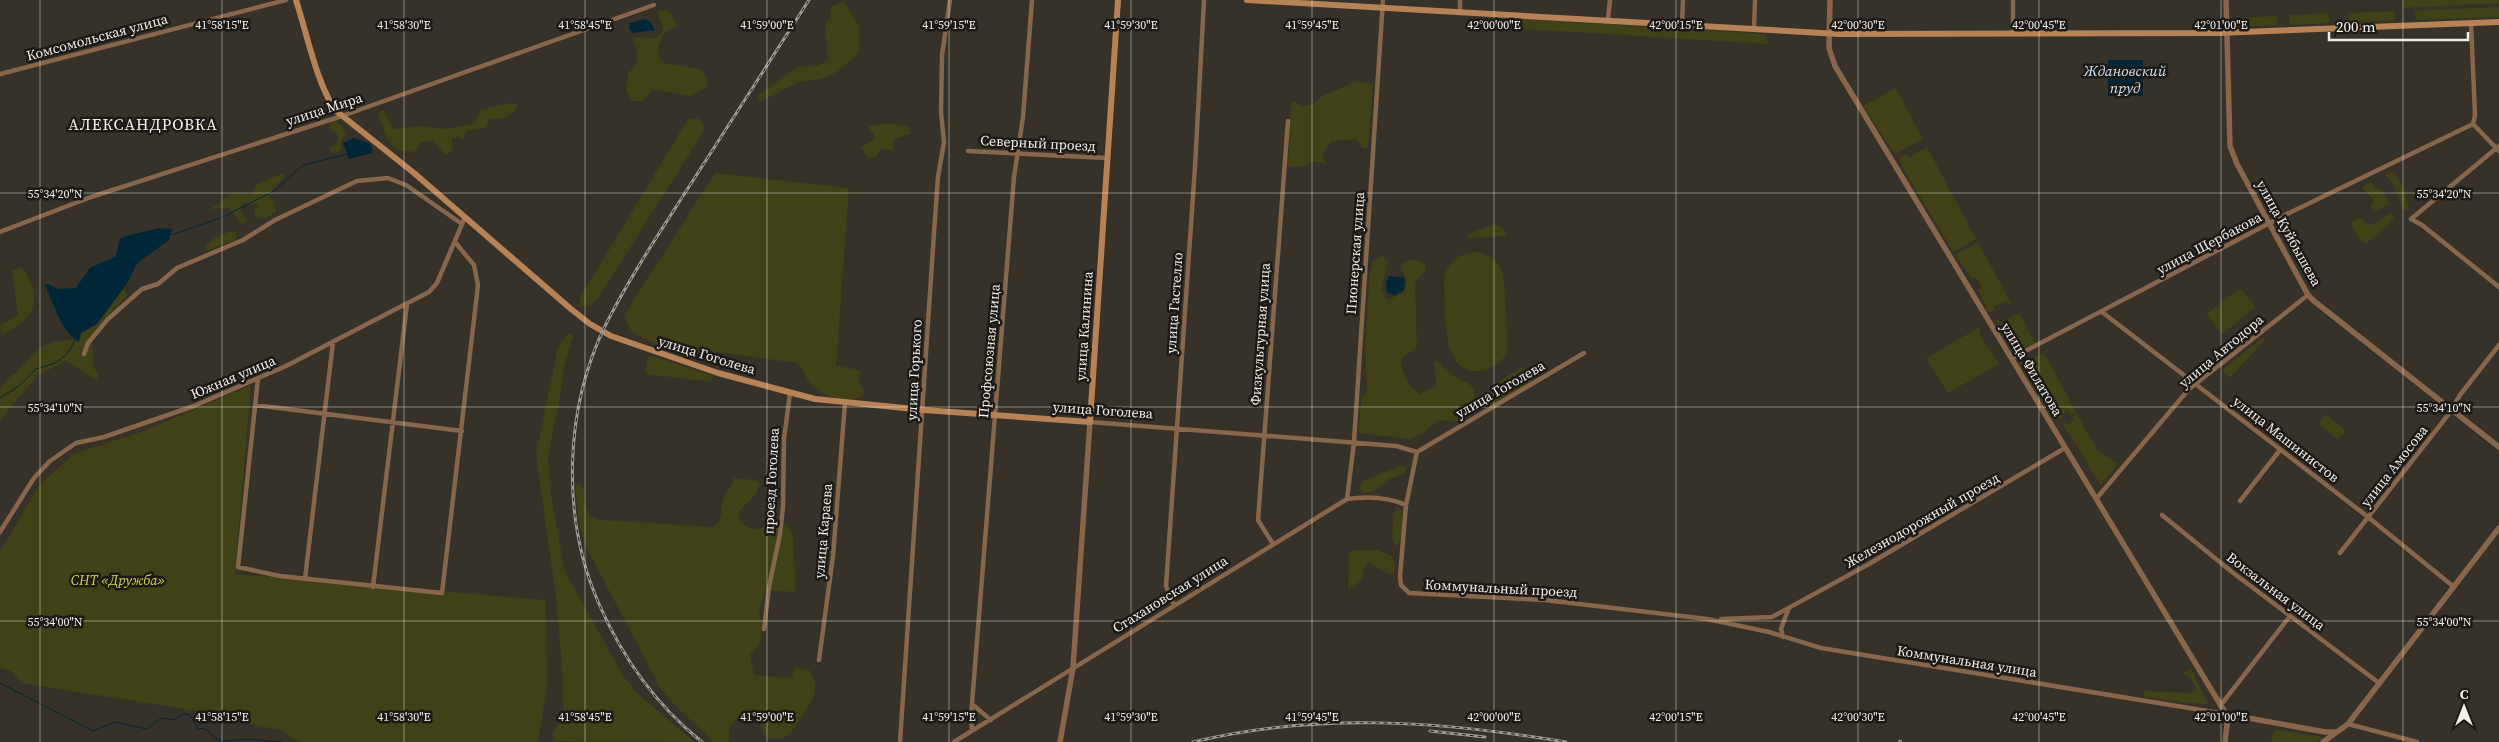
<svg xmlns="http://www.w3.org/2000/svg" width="2499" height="742" viewBox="0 0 2499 742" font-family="'Source Serif 4',serif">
<rect width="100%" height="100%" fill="#363129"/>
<path fill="#404117" d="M2403 0H2499V3L2403 8Z
M845 2 859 27V53L837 72 821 79 799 82 760 102 758 98 760 94 797 67 817 66 828 60 825 24 830 18 831 6Z
M2499 7V17L2417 20 2414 11Z
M662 10 670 12 678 26 664 33C659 44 654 54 664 63L700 69 707 76V87L691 96 653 89 643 101H632L626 90 628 74 637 62V51L633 40 637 37C647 37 657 42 663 30L658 12Z
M2395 11V17L2393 21 2352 22 2349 19V13Z
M2329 13V23L2290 25V15Z
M2277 16V25L2234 27 2232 24 2233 18Z
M1489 17 1750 33 1766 35 1768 44 1474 26V21H1485Z
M1355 82 1373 84 1368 148H1362L1357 139 1331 141 1322 154 1326 164 1313 161 1303 166 1288 167 1291 103 1294 101 1302 107 1315 103 1322 96Z
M1896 88 1923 139 1897 153H1894L1863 106Z
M510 103 518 104 515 112 504 118 489 119 486 128 466 131 463 141 460 137 452 138 453 150 446 155 432 140 419 143 417 151C388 156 386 135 378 113L384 110 393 129 423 126 447 129 475 123 480 110Z
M698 118 704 125 702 134 597 300 589 306 579 307 581 296 688 119Z
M335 120 342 126 346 134 341 141 342 150 333 153 329 149 338 140 337 133 331 131 328 124Z
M889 123 909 127 911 134 893 139V151L882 148 875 158 867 157 861 146 873 141 874 135 868 126Z
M1927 147 1976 239 1953 252 1899 161 1900 157 1907 154 1909 157Z
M2390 171C2401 177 2405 195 2409 206L2407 210 2403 209 2393 184 2385 175Z
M284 173V178L273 189 269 198 274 201 276 212 264 219 255 217 254 209 260 206 245 202 241 205 242 213 247 221 241 224 229 208 210 209 233 193 252 194 258 183Z
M715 173 849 188 836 366 861 370 858 381 865 393 861 398C845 402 821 397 810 383 805 376 804 370 797 363L656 344C640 337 620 330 628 309Z
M2370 181 2375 188 2382 189 2390 204 2374 212 2371 206 2374 200 2362 188Z
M2392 213 2394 219 2366 244 2360 240 2350 223 2355 219H2363L2367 225C2376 225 2383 215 2392 213Z
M1494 224C1501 226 1506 229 1506 236L1468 238V234Z
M229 232H237L235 240 206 251 205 246 215 237Z
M1978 242 2011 303 2009 304 2006 301 1994 307 1996 311 1988 312 1978 290 1982 287 1976 277 1972 279 1955 255Z
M1476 252C1487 254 1498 259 1502 271 1505 278 1508 344 1507 351 1504 361 1494 368 1485 370 1438 382 1446 305 1444 277 1449 261 1459 253 1476 252Z
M1381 256 1388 260C1388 274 1374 287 1388 300L1404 292 1407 282 1400 266C1410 258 1416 257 1426 265V270L1419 277 1415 286 1417 347 1401 359C1401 373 1409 385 1419 394L1436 386 1434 361 1437 360C1442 365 1447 371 1453 375 1462 382 1475 382 1475 397L1469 404H1459L1460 420 1456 422 1437 420 1423 434 1409 439 1358 433 1361 400 1367 391 1365 347 1370 269 1373 261Z
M22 267C44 300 36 318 1 335L0 325 18 315 12 271Z
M2240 288 2256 307 2222 334 2206 314Z
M123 289 128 295C117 307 94 325 92 343 91 351 95 358 93 366L98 374 97 381 66 361 38 375 0 420V389L13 373 15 374C39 349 42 337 79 341L81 333 97 324Z
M2019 313 2035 343 2020 351 2017 346 2011 349 1995 320 1996 318 2000 323Z
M1980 327 1979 333 1999 364 1948 393 1926 358Z
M568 333 573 336 564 367 560 398 548 457 550 490 565 572 624 677 637 693 694 742 553 741V733L563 718V678L556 598 536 454 558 347Z
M2265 336 2264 341 2230 378 2221 371Z
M2044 352 2076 412 2071 415 2068 411 2061 415 2063 419 2060 420 2025 362Z
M652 356 713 376 712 382 646 374 645 370 648 357Z
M2020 358 2058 421 2052 420 2020 365Z
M1523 367 1530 368 1533 382 1488 408C1479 387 1509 376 1523 367Z
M251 385 235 574 546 600 547 687 538 742H305L298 741 280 730 246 723V719L22 683 11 671 0 668V552L38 487 73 454 144 431Z
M2077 414 2097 450 2118 464 2101 485 2062 423 2064 422 2067 425 2074 421 2072 417Z
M2326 414 2346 431 2338 440 2318 424Z
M1401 465 1406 467 1405 474 1389 479 1374 491 1362 493 1360 488 1363 481Z
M734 478 755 480 759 483 757 493 739 511V521L747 527 757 530 778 520 790 529 793 538 796 588 794 592 766 590 759 610 762 629 760 643 750 655 754 675 792 678 794 667 809 670C814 676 816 684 815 691 813 702 792 736 783 738 778 739 771 739 767 738 760 734 763 723 756 719 738 708 727 727 729 742H713C696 723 676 709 661 689L585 545 579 522 575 487 579 483 584 488V499L589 516 602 520 714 527C727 513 718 510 724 496 727 489 732 486 734 478Z
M1396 506 1403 512 1401 539 1396 546 1394 543 1392 529Z
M1352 550H1377L1392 556 1395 565 1394 574H1388L1368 562 1364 569 1362 580 1349 589 1348 602 1349 552Z
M2191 669 2208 704 2188 703 2143 697 2144 691 2191 693 2197 689 2190 678 2182 673Z
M2276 730 2322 737V739L2317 742H2271L2273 733Z"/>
<path fill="#002737" d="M643 19 650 21 655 30 633 33 629 29 630 23Z
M2108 60H2143V96H2108Z
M353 138 369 143 372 147V153L349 159 343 143Z
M160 228 172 229 169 240 137 263 128 282 97 324 81 333 79 342C60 330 54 304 45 285L48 284 58 289 76 288 90 268 116 256 120 239 125 236Z
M1389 276 1403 277 1405 279 1404 290 1395 295 1387 293 1386 283Z"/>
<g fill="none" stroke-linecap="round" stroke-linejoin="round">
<path stroke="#002737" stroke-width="1" d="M171 235 223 217 274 191 303 165 347 154
M0 398 20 385 36 369 55 363 66 355 76 339
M0 683 93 731 114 722 147 729 161 718 174 720 183 714 190 715 198 729 205 728 219 741 248 739 281 742"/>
<path stroke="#87664b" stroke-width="4.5" d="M1460 12V0
M1608 19 1610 0
M2471 23 2475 115 2473 124
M1682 24 1683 0
M1754 29 1755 0
M2013 33V0
M0 74 286 0
M2473 124 2499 151
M2499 146 2411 219 2422 225 2499 287
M968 151 1106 158
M0 232 91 197 342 116 654 5
M2102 312 2368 517 2454 587
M84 354 88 343 108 319 142 289 158 284 177 268 243 240 275 220 357 181 388 178 406 185 462 224
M2012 358 2285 215 2473 124
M258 378 238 567 280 576 442 593 478 285 474 265 455 242
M255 405 462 431
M1090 422 1396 446 1417 452 1584 353
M1417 452 1406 505 1400 576 1401 585 1409 593 1545 600 1707 619 1769 632 1821 648 2226 714
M1347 499 1354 442 1383 0
M2096 499 2189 389 2308 295
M2240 501 2280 450
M2162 515 2232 572 2379 683
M0 532 34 478 50 461 76 443 104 437 194 406 286 366 429 292 437 283 465 217
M1273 544 1258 520 1288 121
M2340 553 2448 415 2460 395 2499 345
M305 579 333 342
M373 587 407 304
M1174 605 1166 586 1195 167 1204 0
M1721 619 1772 617 1869 564 2065 448
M764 629 769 587 780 534 783 507 784 439 790 393
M1783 637 1781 629 1788 610
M819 660 833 556 845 403
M973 705 991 720
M2220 706 2290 616
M2348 724 2417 742
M972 731 971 716 1014 177 1023 117 1032 0
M900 742 934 233 938 177 944 142 941 112 942 55 950 0
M954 742 1347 499C1367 496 1388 497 1406 505"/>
<path stroke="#87664b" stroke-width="5.5" d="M1830 0 1829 48 1835 66 2226 714 2227 725 2225 742
M2226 0 2230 146 2237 164 2308 295 2314 301 2499 447
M2226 714 2325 732H2337
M1060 742 1073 668 1090 422
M2323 742 2348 724 2499 528"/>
<path stroke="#b68256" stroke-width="6" d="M296 0C307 34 316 81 335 110L414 173 571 309 590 324 611 336 718 373 815 399 924 410 1090 422 1118 0
M1247 0 1839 34 2218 33 2499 22"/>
<g stroke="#9d9992" stroke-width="3">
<path id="rail" d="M1430 731 1485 737
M1900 741 1901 742
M702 742C656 705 623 659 599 604 561 518 564 409 606 324 631 275 662 229 692 182 731 122 770 61 809 0
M1193 742C1318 712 1440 721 1566 742"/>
</g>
<use href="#rail" stroke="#1c1916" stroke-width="1" stroke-dasharray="4" stroke-linecap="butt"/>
</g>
<path fill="none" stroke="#f2efe9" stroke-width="1" stroke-opacity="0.45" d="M40 0V742M222 0V742M404 0V742M585 0V742M767 0V742M949 0V742M1131 0V742M1312 0V742M1494 0V742M1676 0V742M1858 0V742M2039 0V742M2221 0V742M2403 0V742M0 193H2499M0 407H2499M0 621H2499"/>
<g text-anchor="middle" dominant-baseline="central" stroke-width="5" stroke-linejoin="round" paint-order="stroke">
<g font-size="14" fill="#f2efe9" stroke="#1c1916">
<text transform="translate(97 37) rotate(-15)">Комсомольская улица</text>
<text transform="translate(324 109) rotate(-18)">улица Мира</text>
<text transform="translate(1038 143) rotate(3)">Северный проезд</text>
<text transform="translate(2289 233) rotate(61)">улица Куйбышева</text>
<text transform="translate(2209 243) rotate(-28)">улица Щербакова</text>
<text transform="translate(1355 253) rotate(-86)">Пионерская улица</text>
<text transform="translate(1174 303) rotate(-86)">улица Гастелло</text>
<text transform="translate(1084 326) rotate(-86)">улица Калинина</text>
<text transform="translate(1260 334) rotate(-86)">Физкультурная улица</text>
<text transform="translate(989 351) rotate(-85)">Профсоюзная улица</text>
<text transform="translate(2221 351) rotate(-40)">улица Автодора</text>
<text transform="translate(707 355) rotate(17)">улица Гоголева</text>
<text transform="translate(2032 369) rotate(59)">улица Филатова</text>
<text transform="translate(914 370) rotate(-87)">улица Горького</text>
<text transform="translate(233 377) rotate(-23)">Южная улица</text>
<text transform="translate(1500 389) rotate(-30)">улица Гоголева</text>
<text transform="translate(1103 410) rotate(4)">улица Гоголева</text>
<text transform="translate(2286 439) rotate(38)">улица Машинистов</text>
<text transform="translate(2394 466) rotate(-52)">улица Амосова</text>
<text transform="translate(771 481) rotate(-87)">проезд Гоголева</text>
<text transform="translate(1922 520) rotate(-30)">Железнодорожный проезд</text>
<text transform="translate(823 531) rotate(-85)">улица Караева</text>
<text transform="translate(1501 588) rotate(3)">Коммунальный проезд</text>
<text transform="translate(2276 591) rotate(37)">Вокзальная улица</text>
<text transform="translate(1170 594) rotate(-32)">Стахановская улица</text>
<text transform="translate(1967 661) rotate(9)">Коммунальная улица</text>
</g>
<g font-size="14" font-style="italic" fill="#d5d74b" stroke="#1c1916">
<text x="118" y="580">СНТ «Дружба»</text>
</g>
<g font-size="15" font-style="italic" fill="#cae3f0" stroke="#1c1916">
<text x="2125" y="70">Ждановский<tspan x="2125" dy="17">пруд</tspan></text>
</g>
<g font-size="16" letter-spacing="1" fill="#f2efe9" stroke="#1c1916">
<text x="143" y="124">АЛЕКСАНДРОВКА</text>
</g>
</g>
<g font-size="12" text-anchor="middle" fill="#f2efe9" stroke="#1c1916" stroke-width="5" stroke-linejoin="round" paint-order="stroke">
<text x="222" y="29">41°58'15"E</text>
<text x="404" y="29">41°58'30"E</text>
<text x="585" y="29">41°58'45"E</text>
<text x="767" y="29">41°59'00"E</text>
<text x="949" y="29">41°59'15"E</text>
<text x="1131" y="29">41°59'30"E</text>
<text x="1312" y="29">41°59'45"E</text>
<text x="1494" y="29">42°00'00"E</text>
<text x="1676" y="29">42°00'15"E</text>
<text x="1858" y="29">42°00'30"E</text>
<text x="2039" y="29">42°00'45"E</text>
<text x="2221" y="29">42°01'00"E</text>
<text x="55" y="198">55°34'20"N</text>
<text x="2444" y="198">55°34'20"N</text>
<text x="55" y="412">55°34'10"N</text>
<text x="2444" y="412">55°34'10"N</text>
<text x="55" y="626">55°34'00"N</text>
<text x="2444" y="626">55°34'00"N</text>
<text x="222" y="721">41°58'15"E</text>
<text x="404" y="721">41°58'30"E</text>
<text x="585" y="721">41°58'45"E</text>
<text x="767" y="721">41°59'00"E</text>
<text x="949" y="721">41°59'15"E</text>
<text x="1131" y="721">41°59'30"E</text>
<text x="1312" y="721">41°59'45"E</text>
<text x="1494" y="721">42°00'00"E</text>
<text x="1676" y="721">42°00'15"E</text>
<text x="1858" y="721">42°00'30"E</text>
<text x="2039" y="721">42°00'45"E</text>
<text x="2221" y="721">42°01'00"E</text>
</g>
<g transform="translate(2464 707)" stroke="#1c1916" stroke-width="4" paint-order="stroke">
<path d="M0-4L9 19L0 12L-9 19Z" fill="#f2efe9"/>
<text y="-8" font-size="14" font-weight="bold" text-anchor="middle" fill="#f2efe9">С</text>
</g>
<path d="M2329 32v8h139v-8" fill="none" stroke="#f2efe9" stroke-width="2.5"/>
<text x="2336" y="32" font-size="15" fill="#f2efe9" stroke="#1c1916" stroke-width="4" paint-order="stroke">200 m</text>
</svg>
